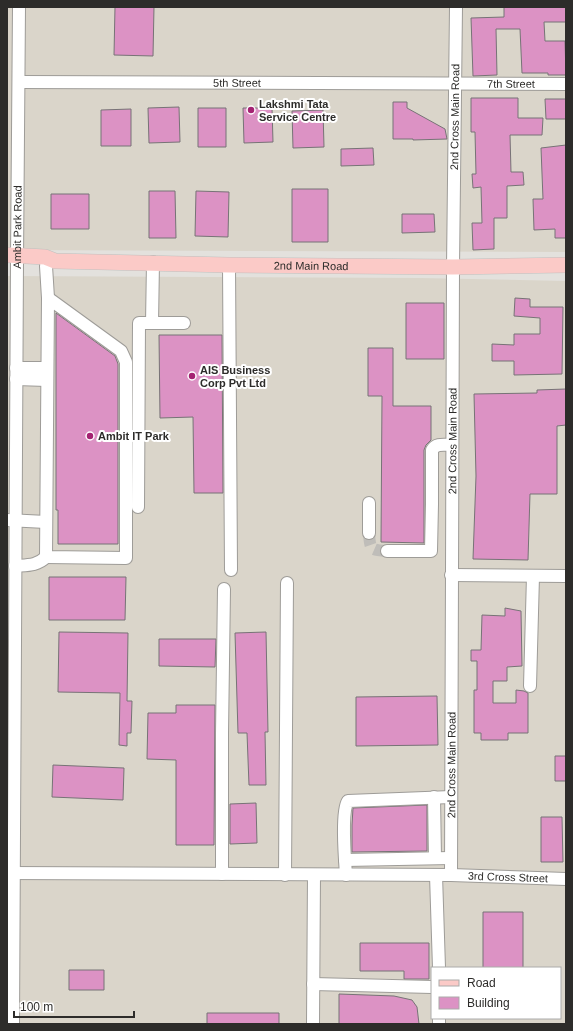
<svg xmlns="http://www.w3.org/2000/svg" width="573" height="1031" viewBox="0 0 573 1031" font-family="Arial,sans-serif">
<rect width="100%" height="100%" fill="#e3e1dd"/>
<path fill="#dad5ca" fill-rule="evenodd" d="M7 7H566V252L7 250Z
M7 276 419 278 566 281V1024H7ZM432 968H560V1018H432Z"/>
<path fill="#dc92c4" stroke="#777376" d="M115 7H154L153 56 114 55Z
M504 7H566V22H544L545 41H565L566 75H548V73H522L520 29H496L497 75 473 76 471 18 504 17Z
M471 98H518V118H543L542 135H510L511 172H523L524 185 507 186V218H494V249L473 250 472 223H482L481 187 473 188 472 174H476L475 132H471Z
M545 99H566V119H546Z
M393 102H407V108L445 129 447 139 413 140V139H393Z
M179 107 180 142 149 143 148 108Z
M198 108H226V147H198Z
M243 108H272L273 142 244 143Z
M131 109V146H101V110Z
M323 110 324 147 293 148 292 111Z
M566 145V238H555V229L534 230 533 199H543L541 148Z
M373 148 374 165 341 166V149Z
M292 189H328V242H292Z
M149 191H175L176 238H149Z
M196 191 229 192 228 237 195 236Z
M51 194H89V229H51Z
M402 214H434L435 232 402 233Z
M515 298 530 299V307H563L562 374 514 375V361H492V344L514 345V334H540V318L514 316Z
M406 303H444V359H406Z
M56 313 115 356 118 364V544H58V510H56Z
M159 335H222L223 493H194L193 417 160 418Z
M368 348H393V406H431V440L426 445 424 450V543L381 542 382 396H368Z
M566 389V425L557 426V494H530L528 560 473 559 476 476 474 394 537 393V390Z
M49 577H126L125 620H49Z
M505 608 521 611 522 666 507 667V681H493V703H516V690L524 691 528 693V733H508V740H481V733H474V690H477V661H471V650H481L482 615 505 616Z
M59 632 128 633 127 701H132L131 733H127V746L119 745 120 693 58 692Z
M266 632 268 732H265L266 785H249L247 733H238L235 633Z
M159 639H216L215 667 159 666Z
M437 696 438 745 356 746V697Z
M176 705H215L214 845H176V760L147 759 148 713H176Z
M555 756H566V781H555Z
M53 765 124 768 123 800 52 797Z
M256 803 257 843 230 844V804Z
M427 805V851L352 852V825L353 808Z
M541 817H562L563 862H541Z
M483 912H523V968H483Z
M360 943H429V979H404V971H360Z
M69 970H104V990H69Z
M339 994 394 996 412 1000 417 1007 419 1024H339Z
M207 1013H279V1024H207Z"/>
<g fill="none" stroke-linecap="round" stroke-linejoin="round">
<path stroke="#bfbdb9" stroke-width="12" stroke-dasharray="12 6" stroke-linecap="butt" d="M369 533C370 550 371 550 387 551"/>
<g stroke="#9e9c98" stroke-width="14">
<g id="minor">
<path id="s1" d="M19 82 566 84"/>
<path d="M229 265 231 570"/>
<path d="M46 266 48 298"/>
<path d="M48 298 121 351 126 362V558L46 557Z"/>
<path d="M152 323H184"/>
<path d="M16 368H47"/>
<path d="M16 379 47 380"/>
<path d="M369 503V533"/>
<path d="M138 507 139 323H152L153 262"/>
<path d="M7 520 46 522"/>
<path d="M387 551H431L432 504V450C436 443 444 445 452 445"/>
<path d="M15 566C27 565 37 566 46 557"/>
<path d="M451 575 566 576"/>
<path d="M530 686 533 576"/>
<path d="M434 797 435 858"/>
<path d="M345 860 451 858"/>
<path id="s2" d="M7 873 451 875 566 879"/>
<path d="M222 874V733L224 589"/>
<path d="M285 875 287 583"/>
<path d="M346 875C345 860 341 811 348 801L451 797"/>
<path d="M436 875 439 968"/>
<path id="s3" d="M451 875 453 267 456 7"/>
<path d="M313 984 432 987"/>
<path id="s4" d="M13 1024 17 260 19 7"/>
<path d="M313 1024 314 875"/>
<path d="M439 1024V1018"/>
</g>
</g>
<g stroke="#c0c0bf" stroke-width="16">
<g id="major">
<path id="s5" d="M7 255 45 257 55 261 229 265 453 267 566 265"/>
</g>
</g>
<use href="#minor" stroke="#fff" stroke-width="12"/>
<use href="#major" stroke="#fbcac7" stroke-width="15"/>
</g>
<g fill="#a42272" stroke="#fff" stroke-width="1.5">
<circle cx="251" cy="110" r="4"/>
<circle cx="192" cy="376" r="4"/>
<circle cx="90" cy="436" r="4"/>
</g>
<g text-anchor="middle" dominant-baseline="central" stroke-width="4" stroke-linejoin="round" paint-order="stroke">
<g font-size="11" fill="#2d2c2a" stroke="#fff">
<text stroke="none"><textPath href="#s1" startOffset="218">5th Street</textPath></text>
<text stroke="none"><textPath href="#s1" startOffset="492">7th Street</textPath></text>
<text stroke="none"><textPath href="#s3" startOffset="758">2nd Cross Main Road</textPath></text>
<text stroke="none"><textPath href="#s4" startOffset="797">Ambit Park Road</textPath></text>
<text stroke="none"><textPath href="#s5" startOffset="305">2nd Main Road</textPath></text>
<text stroke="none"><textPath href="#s3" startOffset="434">2nd Cross Main Road</textPath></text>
<text stroke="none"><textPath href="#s3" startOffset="110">2nd Cross Main Road</textPath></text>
<text stroke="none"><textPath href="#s2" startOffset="501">3rd Cross Street</textPath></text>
</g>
<g font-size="11" font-weight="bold" fill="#2d2c2a" stroke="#fff" text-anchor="start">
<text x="259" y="104">Lakshmi Tata<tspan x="259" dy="13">Service Centre</tspan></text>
<text x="200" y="370">AIS Business<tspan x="200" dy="13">Corp Pvt Ltd</tspan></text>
<text x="98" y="436">Ambit IT Park</text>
</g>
</g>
<rect width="573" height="1031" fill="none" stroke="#2d2c2a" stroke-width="16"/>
<rect x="431" y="967" width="130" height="52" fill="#ffffff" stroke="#ababaa"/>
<rect x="439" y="980" width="20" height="6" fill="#fbcac7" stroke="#ababaa"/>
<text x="467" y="987" font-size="12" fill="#2d2c2a">Road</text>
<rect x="439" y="997" width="20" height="12" fill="#dc92c4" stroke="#ababaa"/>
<text x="467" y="1007" font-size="12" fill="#2d2c2a">Building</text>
<path d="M14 1011v6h120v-6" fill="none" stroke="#2d2c2a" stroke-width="2"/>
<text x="20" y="1011" font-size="12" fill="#2d2c2a" stroke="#ffffff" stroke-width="3" paint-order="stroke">100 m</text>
</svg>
